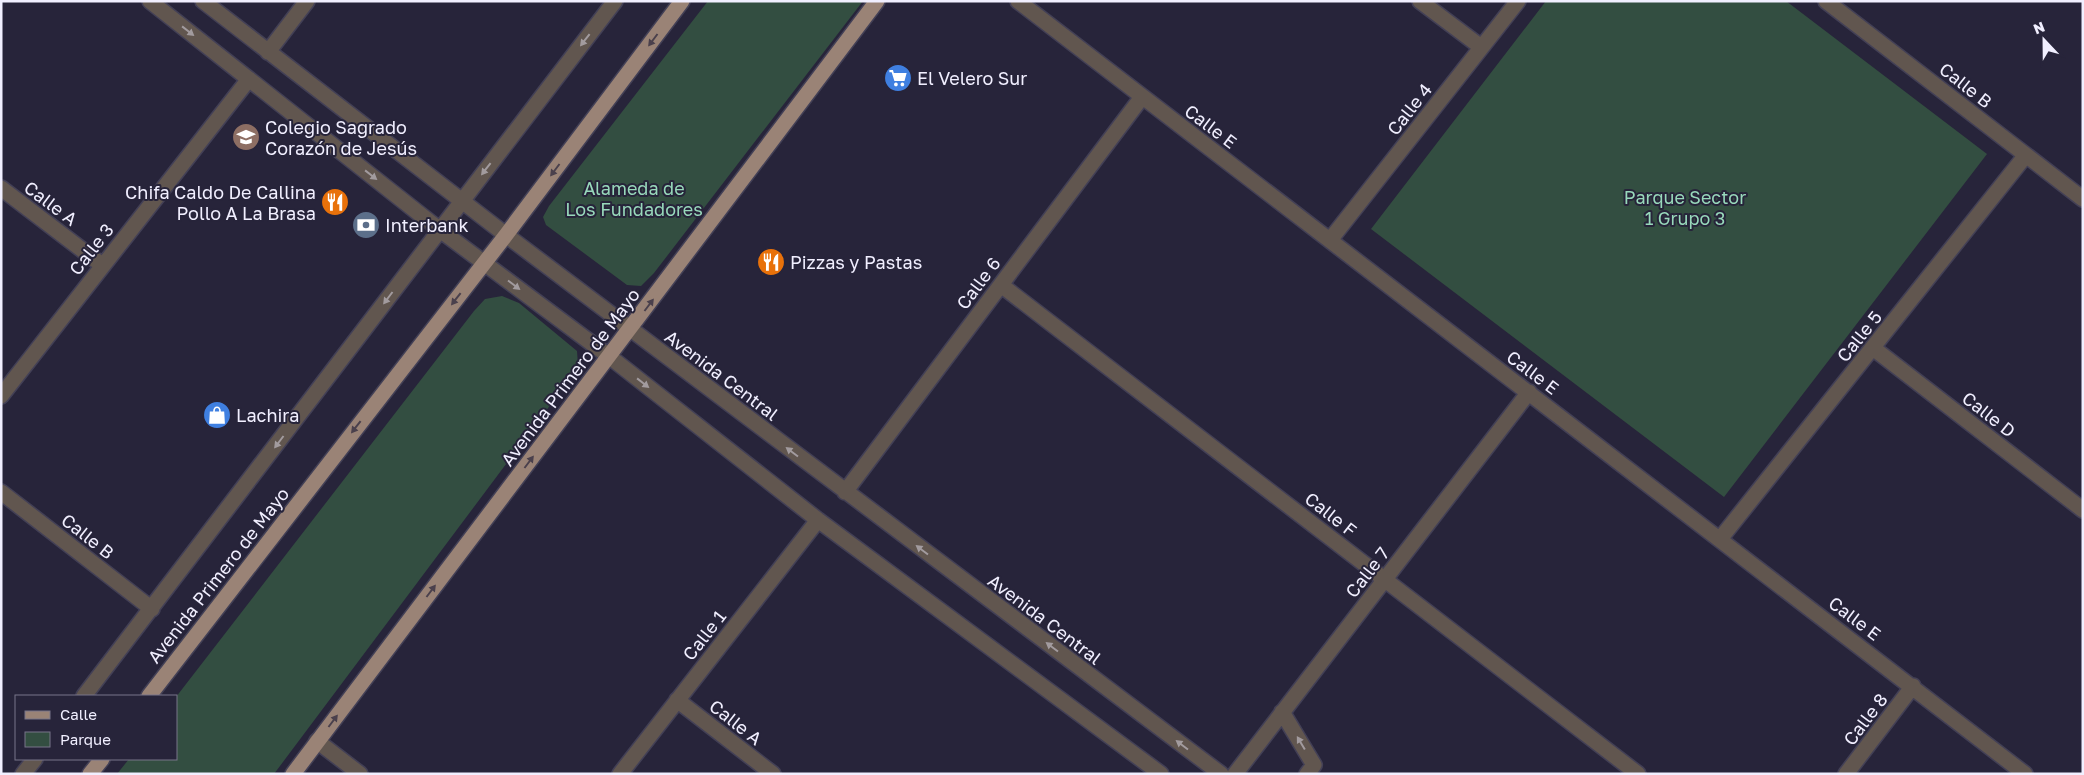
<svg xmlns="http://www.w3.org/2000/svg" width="2084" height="775" viewBox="0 0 2084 775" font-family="'Golos Text',sans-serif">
<rect width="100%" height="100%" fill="#27243a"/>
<path fill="#334e41" d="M708 1H863L654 273 641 286 627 285 546 225 543 217 549 206Z
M1546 1H1786L1987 154 1724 497 1371 229Z
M502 296 519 303 577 351 578 365 569 380 274 774H117L129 759H176V697L474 311 485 299Z"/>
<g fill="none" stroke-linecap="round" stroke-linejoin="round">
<g stroke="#434056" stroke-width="18">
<path id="minor" d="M150 1 440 230 610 357 818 520 1161 774
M203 1 506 235 1221 774
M1018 1 2025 774
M1420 1 1481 47
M1826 1 2083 199
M268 52 307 1
M1 188 102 265
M1330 240 1518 1
M1001 285 1638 774
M1873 348 2083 510
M1 396 249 79
M1 492 152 609
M845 492 1142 97
M1720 539 2026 155
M84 696 615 1
M677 700 773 774
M1282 712 1314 765 1307 774
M317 741 360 774
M23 774 35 759
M620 774 818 520
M1235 774 1529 392
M1846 774 1913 686"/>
</g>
<g stroke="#434056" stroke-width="18">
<path id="major" d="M149 696 506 235 682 1
M90 774 102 759
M293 774 877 1"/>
</g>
<use href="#minor" stroke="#61564f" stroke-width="15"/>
<use href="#major" stroke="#9a8376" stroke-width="15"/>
</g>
<defs><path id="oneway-solid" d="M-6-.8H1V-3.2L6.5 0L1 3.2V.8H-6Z" transform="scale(1.25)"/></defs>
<g fill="#a29b9e">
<use href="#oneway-solid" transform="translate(188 31) rotate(38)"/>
<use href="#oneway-solid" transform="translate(585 40) rotate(128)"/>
<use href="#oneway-solid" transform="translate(486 169) rotate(128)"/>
<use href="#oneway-solid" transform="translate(371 175) rotate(38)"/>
<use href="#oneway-solid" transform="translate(514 285) rotate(37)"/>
<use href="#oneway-solid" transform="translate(388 298) rotate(127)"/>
<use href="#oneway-solid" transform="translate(643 383) rotate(38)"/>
<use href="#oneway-solid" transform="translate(279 442) rotate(127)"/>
<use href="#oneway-solid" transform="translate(792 452) rotate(-143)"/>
<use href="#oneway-solid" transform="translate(922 550) rotate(-143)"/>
<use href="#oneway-solid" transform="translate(1052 647) rotate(-143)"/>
<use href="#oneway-solid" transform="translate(1301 743) rotate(-121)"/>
<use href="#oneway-solid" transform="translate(1182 745) rotate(-143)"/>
</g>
<g fill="#4a404c">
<use href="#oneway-solid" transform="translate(653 40) rotate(127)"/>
<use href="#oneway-solid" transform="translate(555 170) rotate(127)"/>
<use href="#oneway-solid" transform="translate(456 299) rotate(128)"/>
<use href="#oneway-solid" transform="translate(649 305) rotate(-53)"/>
<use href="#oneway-solid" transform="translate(356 427) rotate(128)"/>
<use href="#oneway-solid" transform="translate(529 462) rotate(-53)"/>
<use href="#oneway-solid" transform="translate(431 591) rotate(-53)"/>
<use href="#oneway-solid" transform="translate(333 721) rotate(-53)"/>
</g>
<defs>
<g id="supermarket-disc" transform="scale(1.4375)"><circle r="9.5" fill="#3f7fe0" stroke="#27243a"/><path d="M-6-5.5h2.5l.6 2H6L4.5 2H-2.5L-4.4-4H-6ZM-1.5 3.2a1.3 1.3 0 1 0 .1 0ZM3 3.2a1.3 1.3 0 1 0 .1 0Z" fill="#fff"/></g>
<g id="school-disc" transform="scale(1.4375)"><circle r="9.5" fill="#8d6e63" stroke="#27243a"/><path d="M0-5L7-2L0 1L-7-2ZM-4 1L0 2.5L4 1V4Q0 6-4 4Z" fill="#fff"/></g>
<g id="restaurant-disc" transform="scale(1.4375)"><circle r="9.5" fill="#e8710a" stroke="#27243a"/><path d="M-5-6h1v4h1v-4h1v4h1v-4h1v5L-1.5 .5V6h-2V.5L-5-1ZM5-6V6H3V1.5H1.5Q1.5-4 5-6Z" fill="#fff"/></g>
<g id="bank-disc" transform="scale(1.4375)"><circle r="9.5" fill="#5c6f8a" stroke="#27243a"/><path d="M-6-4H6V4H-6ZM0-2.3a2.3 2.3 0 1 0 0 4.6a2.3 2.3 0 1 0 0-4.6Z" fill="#fff"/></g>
<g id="shop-disc" transform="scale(1.4375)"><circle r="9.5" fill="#3f7fe0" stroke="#27243a"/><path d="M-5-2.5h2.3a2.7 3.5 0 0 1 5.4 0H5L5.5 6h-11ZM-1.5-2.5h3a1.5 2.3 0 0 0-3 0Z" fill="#fff"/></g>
</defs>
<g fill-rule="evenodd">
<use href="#supermarket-disc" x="898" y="78"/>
<use href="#school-disc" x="246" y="137"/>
<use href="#restaurant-disc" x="335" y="202"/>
<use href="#bank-disc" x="366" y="225"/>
<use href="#restaurant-disc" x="771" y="262"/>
<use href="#shop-disc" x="217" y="415"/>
</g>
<g text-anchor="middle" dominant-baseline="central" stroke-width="4" stroke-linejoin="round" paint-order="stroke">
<g font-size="18" fill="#f1efff" stroke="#27243a" text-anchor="start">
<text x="917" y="78">El Velero Sur</text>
<text x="265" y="127">Colegio Sagrado<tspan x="265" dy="21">Corazón de Jesús</tspan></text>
<text x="316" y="192" text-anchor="end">Chifa Caldo De Callina<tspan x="316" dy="21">Pollo A La Brasa</tspan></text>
<text x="385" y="225">Interbank</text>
<text x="790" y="262">Pizzas y Pastas</text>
<text x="236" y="415">Lachira</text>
</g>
<g font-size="18" fill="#f1efff" stroke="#27243a">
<text transform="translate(1966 85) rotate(38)">Calle B</text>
<text transform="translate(1409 109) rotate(-52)">Calle 4</text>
<text transform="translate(1211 126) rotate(37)">Calle E</text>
<text transform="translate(51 203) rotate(37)">Calle A</text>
<text transform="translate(91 249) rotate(-52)">Calle 3</text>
<text transform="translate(978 283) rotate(-53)">Calle 6</text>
<text transform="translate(1859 336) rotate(-51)">Calle 5</text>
<text transform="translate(1533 372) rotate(37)">Calle E</text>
<text transform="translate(722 375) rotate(37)">Avenida Central</text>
<text transform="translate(570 377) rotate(-53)">Avenida Primero de Mayo</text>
<text transform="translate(1989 414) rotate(38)">Calle D</text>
<text transform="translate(1331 514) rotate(38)">Calle F</text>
<text transform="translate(88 536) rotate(38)">Calle B</text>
<text transform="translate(1367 572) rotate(-52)">Calle 7</text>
<text transform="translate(218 575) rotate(-52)">Avenida Primero de Mayo</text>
<text transform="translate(1855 618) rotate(37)">Calle E</text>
<text transform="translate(1045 619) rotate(37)">Avenida Central</text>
<text transform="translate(704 635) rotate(-52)">Calle 1</text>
<text transform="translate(1865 719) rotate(-53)">Calle 8</text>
<text transform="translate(736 722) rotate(38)">Calle A</text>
</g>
<g font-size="18" fill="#98d9bb" stroke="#27243a">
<text x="634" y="188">Alameda de<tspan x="634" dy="21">Los Fundadores</tspan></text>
<text x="1685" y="197">Parque Sector<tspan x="1685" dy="21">1 Grupo 3</tspan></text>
</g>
</g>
<rect width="2084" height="775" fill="none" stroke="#f1efff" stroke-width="5"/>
<rect x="15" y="695" width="162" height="65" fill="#27243a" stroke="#787589"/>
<rect x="25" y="711" width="25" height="8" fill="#9a8376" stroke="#787589"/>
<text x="60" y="720" font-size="15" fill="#f1efff">Calle</text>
<rect x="25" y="732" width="25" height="15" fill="#334e41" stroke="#787589"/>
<text x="60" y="745" font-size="15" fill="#f1efff">Parque</text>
<g transform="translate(2044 40) rotate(338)" stroke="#27243a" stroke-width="4" paint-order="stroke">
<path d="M0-4L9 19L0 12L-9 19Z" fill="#f1efff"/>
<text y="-8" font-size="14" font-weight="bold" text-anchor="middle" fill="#f1efff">N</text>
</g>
</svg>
